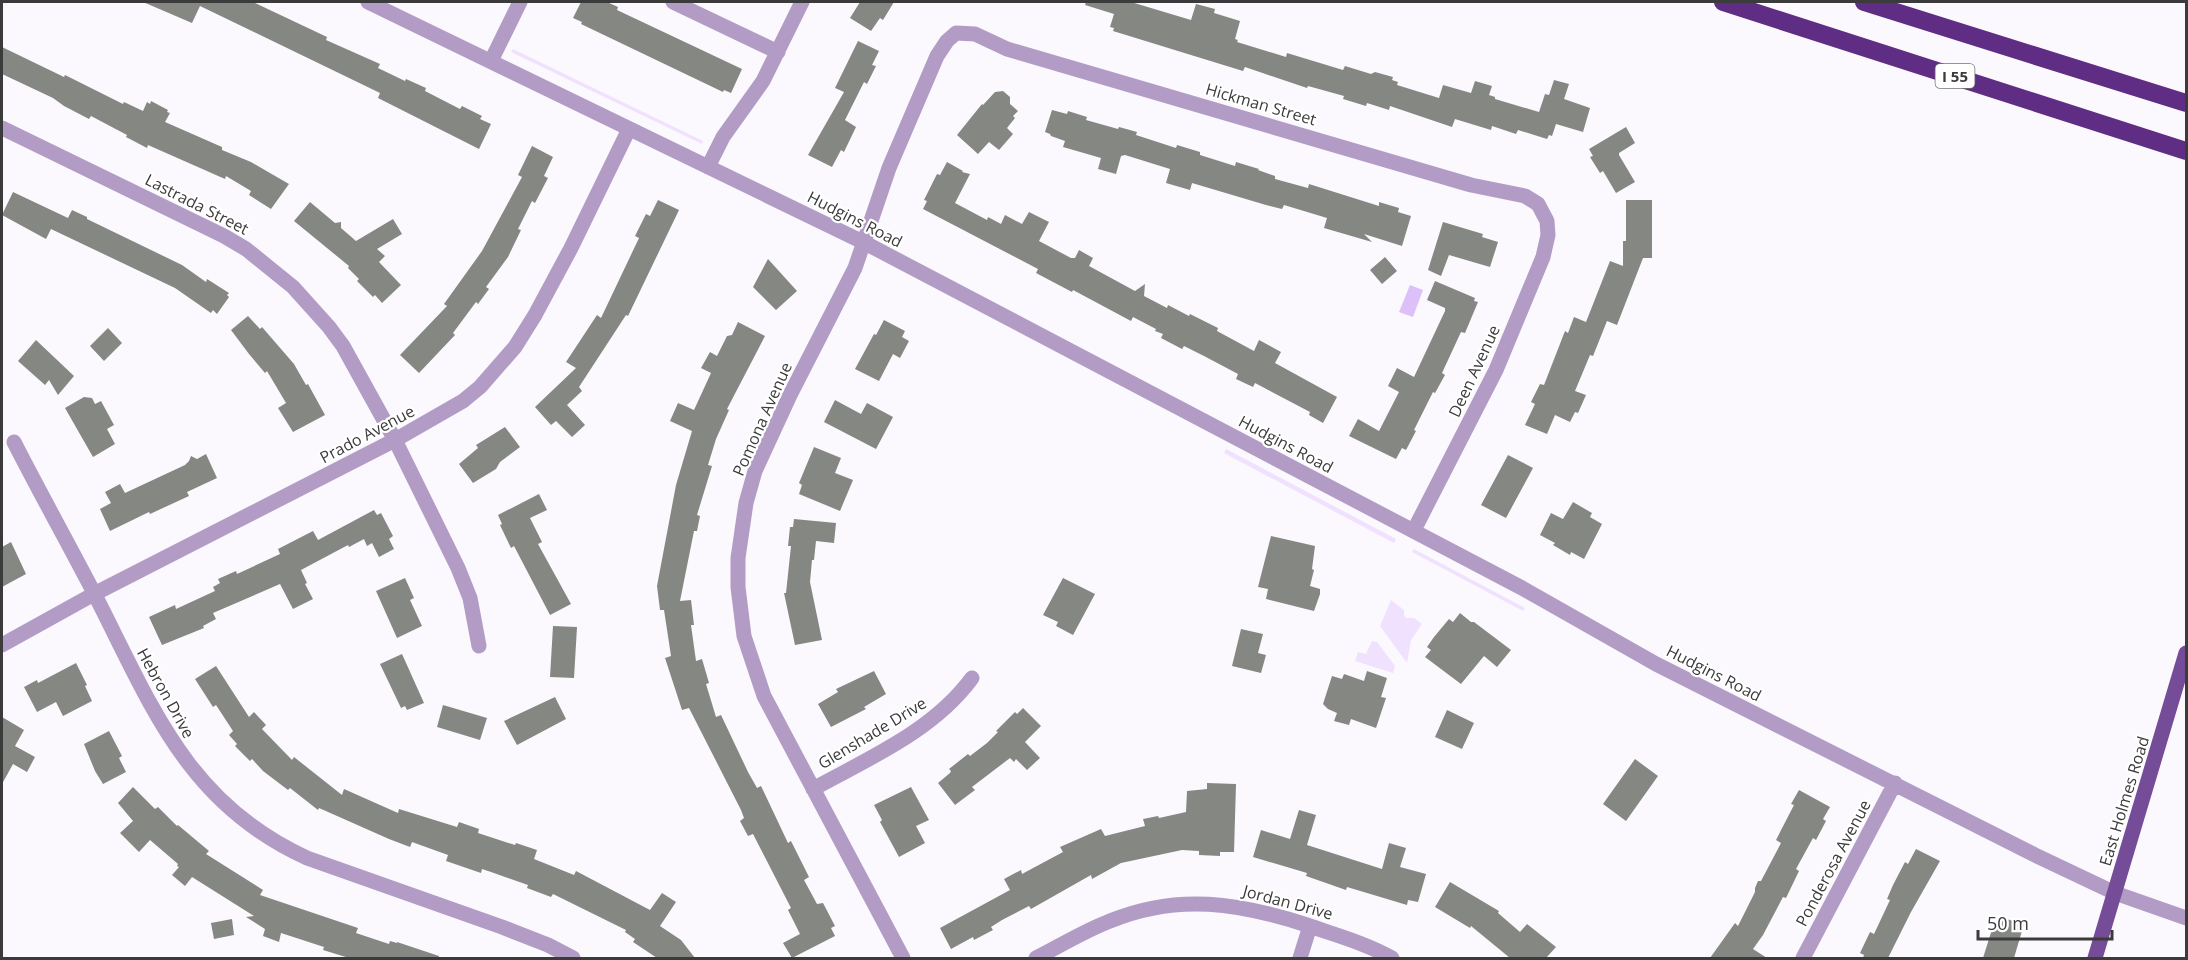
<svg xmlns="http://www.w3.org/2000/svg" width="2188" height="960" viewBox="0 0 2188 960" font-family="'Open Sans',sans-serif">
<rect width="100%" height="100%" fill="#fbf9fd"/>
<path fill="#f0e1fe" d="M513 49 703 141 702 144 511 52Z
M1226 449 1396 539 1394 543 1224 453Z
M1414 549 1525 608 1523 611 1412 552Z
M1391 600 1404 610V615L1406 618H1414L1422 624 1411 640 1407 663 1380 626Z
M1372 641 1377 642 1395 666 1393 673 1355 661 1358 652 1366 654Z"/>
<path fill="#ddc0f9" d="M1410 285 1423 290 1413 317 1399 312Z"/>
<path fill="#858783" d="M143 2H253L327 37 326 40 380 64 378 68 405 81 406 79 426 88 425 91 460 109 462 106 482 116 480 119 491 124 479 149 378 98 380 93 200 6 192 23Z
M581 2H607L618 7 617 10 742 69 731 93 724 90 723 92 581 24 582 22 573 18Z
M860 2H894L883 20 880 18 871 31 850 18Z
M1086 2H1131L1191 20 1196 4 1215 9 1214 13 1240 21 1235 39 1238 40 1237 42 1286 57 1287 53 1343 70 1345 66 1371 74 1375 72 1393 77 1392 80 1398 82 1397 85 1439 98 1443 85 1471 93 1475 81 1492 86 1489 95 1495 97V99L1539 112 1545 94 1549 95 1554 80 1569 84 1564 99 1590 108 1583 132 1556 124 1552 136 1549 135 1547 139 1518 130 1516 134 1492 126 1491 130 1455 119 1452 127 1390 106 1389 110 1367 103 1366 106 1343 99 1344 96 1308 86 1307 88 1245 67 1243 71 1113 31 1114 28 1110 27 1114 14 1085 5Z
M858 41 879 51 872 65 876 66 867 84 864 82 845 120 856 127 844 152 841 150 832 167 808 155 844 92 835 88Z
M2 47 64 77 65 75 123 104 124 102 143 111 147 102 150 104 151 101 168 110 167 112 170 113 165 122 222 147V150L251 162 289 184 271 209 249 195 251 191 226 176 225 179 148 145 147 148 126 137 127 135 91 116 89 119 64 106 53 98 2 74Z
M1003 91 1010 97V104L1018 111 1013 116 1015 118 1007 128 1013 134 999 150 989 142 978 154 957 135 982 104 983 105 995 92Z
M1052 110 1067 114 1068 111 1087 117 1086 120 1118 129 1119 127 1137 132 1136 135 1176 148 1177 145 1200 152V155L1235 166 1236 162 1259 169 1258 170 1275 176V179L1308 188 1309 184 1379 206V202L1399 208 1398 212 1411 216 1402 246 1364 234 1372 242 1324 228 1327 218 1284 205 1282 209 1266 205 1192 183 1190 190 1166 183 1170 169 1125 155 1121 156 1116 174 1098 169 1101 158 1063 147 1065 141 1051 136 1050 134 1045 132Z
M1626 127 1635 143 1619 153V155L1635 182 1616 193 1603 171 1600 173 1590 157 1593 156 1589 149Z
M532 146 553 157 544 176 548 178 535 203 532 201 518 229 521 230 508 257 486 287 489 289 478 304 476 302 453 333 455 335 419 373 400 355 447 306 444 304 482 251 522 177 518 175Z
M947 162 963 171 962 172 970 174 955 203 987 220 988 217 1001 224 1005 215 1022 224 1029 212 1049 222 1039 241 1071 258H1075L1079 250 1093 258 1089 266 1135 291 1145 284 1144 296 1167 308 1168 305 1189 316 1190 314 1218 328 1217 331 1254 351 1259 340 1281 352 1275 363 1337 397 1323 423 1309 415 1310 412 1255 383 1253 387 1236 379 1238 374 1204 356 1184 346 1182 349 1161 338 1163 334 1155 331 1156 329 1133 317 1131 321 1073 290 1072 292 1036 273 1038 269 923 209 927 201 924 200 937 174 940 175Z
M13 192 68 218 72 210 87 217V219L182 265 206 282 207 279 229 293 227 295 229 297 217 314 213 310 211 313 175 288 51 229 46 239 2 215Z
M658 200 679 210 628 316 626 315 579 387 582 391 567 405 585 425 572 437 556 421 551 425 535 407 576 368 566 362 597 315 601 318 639 238 635 236 646 214 650 216Z
M1626 200H1652V258H1643L1617 325 1607 321 1593 356 1590 355 1575 391 1586 395 1578 413 1575 412 1570 422 1555 415 1547 434 1525 425 1535 404 1531 402 1540 384 1544 385 1565 331 1568 333 1574 317 1586 322 1610 261 1623 266V241H1626Z
M310 202 335 223 341 222V228L356 241 393 219 402 234 377 249 385 256 379 262 401 285 382 303 375 295 373 297 357 281 359 279 348 268 349 266 294 221Z
M1443 222 1483 234 1482 237 1498 242 1490 267 1449 255 1441 276 1428 270Z
M1385 257 1397 271 1382 284 1370 270Z
M768 259 797 291 776 310 753 287Z
M1435 281 1475 298 1474 301 1478 302 1465 333 1461 332 1442 373 1445 375 1435 393 1433 392 1414 430 1416 431 1406 450 1402 448 1396 459 1349 436 1358 419 1379 431 1399 392 1388 386 1397 368 1414 377 1445 311V308L1427 300Z
M248 316 260 329 262 327 294 364 306 385 308 384 325 415 293 432 278 408 286 403 267 371 265 373 249 354 231 330Z
M884 320 905 331 902 337 909 341 900 358 893 354 879 381 855 369 874 334 876 335Z
M738 322 765 336 727 409 729 410 716 439 708 465 712 466 697 515 700 516 697 531H694L680 601 691 600 694 625H691L696 661 702 659 709 683 706 684 716 717 721 715 748 772 757 788 761 786 788 843 791 841 809 877 804 880 817 904 823 903 835 926 831 928 835 936 792 958 783 943 800 934 788 910 791 908 753 834 748 836 740 821 744 818 741 810 689 708 682 710 665 658 671 656 664 610H660L657 586 676 485 692 431 670 421 678 403 694 410 711 373 701 368 710 352 717 356 727 336 732 335Z
M108 328 122 343 104 361 90 346Z
M36 340 74 376 58 395 49 380 45 385 18 361Z
M84 397 92 398 95 404 101 401 114 425 107 429 115 444 93 457 65 408Z
M835 400 861 414 867 403 893 417 876 449 824 422Z
M505 427 520 447 500 462 496 469 473 483 459 464 478 448 476 445Z
M814 447 841 458 835 473 853 480 840 511 799 494 802 485 799 483Z
M206 454 217 478 187 492 189 496 150 514 149 512 110 531 100 509 111 503 105 492 120 484 125 493 185 465 189 461 191 456 197 459Z
M1508 455 1533 468 1506 518 1481 505Z
M539 494 547 510 530 518 542 542 538 544 571 604 550 615 514 546 511 548 500 525 502 524 498 515Z
M1573 502 1592 513 1590 517 1602 524 1584 559 1571 552 1570 555 1553 545 1555 543 1540 535 1551 513 1563 519Z
M374 510 377 515 381 513 393 536 389 539 394 549 379 557 372 543 367 546 364 539 349 547 348 545 301 570 307 583 305 584 313 599 293 609 280 584 213 613 216 619 203 626 204 628 162 645 149 617 175 605 176 609 215 591 213 587 220 583 218 579 236 571 237 574 280 554 278 549 313 531 318 540Z
M794 519 836 523 834 543 816 541 814 560H812L810 582 822 640 795 645 784 593H786L791 546H788L790 527H793Z
M1271 536 1315 546 1312 569 1314 570 1310 586 1320 589V594L1314 611 1266 599 1268 589 1258 587Z
M11 542 26 574 2 587V547Z
M405 578 414 598 410 600 422 626 397 638 376 591Z
M1063 578 1095 594 1073 635 1056 626 1058 622 1043 615Z
M1460 613 1471 622H1474L1511 650 1497 667 1484 656 1461 684 1425 657 1431 650 1427 647 1434 637 1449 619 1453 622Z
M553 626 577 627 574 678 550 677Z
M1241 629 1263 634 1258 653 1266 655 1261 673 1232 666Z
M402 654 424 703 407 710 405 706 401 708 380 664Z
M76 663 87 685 85 686 92 701 63 716 56 702 37 712 24 687 37 680 38 683Z
M216 666 249 717 254 712 266 725 262 729 292 760 294 757 342 795 344 789 398 813 399 809 457 827 459 822 479 829 478 833 515 845 516 843 537 850 534 859 574 875 576 871 650 910 662 893 676 902 660 926 681 940 695 958H657L633 942 635 939 625 932 626 930 553 894 551 897 527 888 528 885 491 872 482 869 481 873 446 861 448 855 412 842 410 847 389 839 319 808 318 810 290 788 288 790 263 771 252 759 250 761 235 746 237 744 229 735 233 731 216 705 213 707 195 679Z
M874 671 886 694 864 707 866 709 831 727 818 704 838 692 836 689Z
M1367 671 1387 678 1381 697 1386 698 1376 728 1351 719 1349 725 1334 721 1337 713 1328 709 1323 704 1332 676 1342 679 1344 674 1364 681Z
M555 697 566 719 517 745 504 721Z
M443 705 487 718 480 740 437 727Z
M1023 708 1041 726 1025 742 1040 758 1027 770 1016 759 1014 762 1010 758 972 787 975 790 955 805 938 783 950 773 951 771 949 769 968 754 970 756 987 743 998 732 996 731 1015 712 1017 714Z
M1447 710 1474 723 1462 749 1435 737Z
M2 717 24 730 15 746 35 757 27 772 13 764 2 784Z
M109 731 122 756 119 758 126 772 103 784 95 771 84 744Z
M1635 759 1658 776 1626 821 1603 804Z
M1207 783 1236 784 1234 852H1220V856L1199 855V851L1182 850 1121 863 1092 879 1091 875 1031 909 1029 906 1002 920 991 927 993 930 974 940 973 937 951 949 940 928 1010 890 1004 879 1021 870 1022 874 1063 852 1060 847 1101 829 1105 836 1145 826 1143 819 1158 816 1159 818 1186 812 1187 791 1207 789Z
M133 787 155 809 158 807 177 826 178 825 209 851 206 854 263 890 260 895 358 928 356 933 389 944 390 941 397 943V942L439 956V958H349L323 950 324 947 281 933 279 942 263 936 265 929 246 917 254 916 192 877 185 886 172 875 179 867 177 866 178 864 150 840 139 852 120 833 133 821 118 803Z
M911 787 929 820 916 826 925 843 899 857 880 822 882 820 874 805Z
M1799 790 1830 807 1823 819 1826 821 1816 840 1813 838 1796 869 1799 871 1786 898 1783 897 1763 935 1753 949 1767 958H1710L1735 923 1738 926 1755 892V888L1758 881H1761L1781 843 1776 840 1794 805 1791 804Z
M1299 810 1316 815 1307 845 1382 869 1389 843 1406 848 1400 867 1426 874 1418 902 1408 900 1407 905 1347 887 1346 890 1306 876 1307 873 1253 857 1261 830 1290 839Z
M1916 849 1940 861 1911 912 1888 958H1863L1864 955 1860 953 1870 932 1874 934 1890 900 1887 899 1893 885 1905 862 1908 864Z
M1450 882 1499 911 1498 913 1520 932 1527 924 1556 947 1546 958H1510L1471 926 1470 928 1435 907Z
M2003 918 2024 924 2014 958H1983L1994 923 2001 925Z
M232 919 234 935 214 939 211 923Z"/>
<g fill="none" stroke-linecap="round" stroke-linejoin="round">
<path stroke="#b29cc6" stroke-width="15" d="M368 2 865 243 1522 588 1656 664 2035 855 2115 893 2186 918
M673 2 778 52
M491 61 520 2
M2 128 224 236 246 249 293 287 329 327 343 346 395 440 458 568 470 598 479 646
M708 167 723 137 763 81 802 2
M14 442C40 493 68 543 95 595 151 704 186 803 307 858L502 927 548 945 573 958
M2 645 94 594 395 440 463 401 480 387 515 347 535 315 571 248 629 129
M813 789C869 758 933 731 972 678
M903 958 764 696 744 636 738 587V558L746 503 755 471 790 395 855 268 889 168 937 56 947 41 956 33 975 34 1007 49 1471 185 1525 196 1538 204 1547 221 1548 235 1543 257 1496 370 1414 530
M1036 958C1060 946 1084 931 1110 921 1178 893 1239 903 1307 925 1336 935 1365 943 1392 958
M1300 958 1310 926
M1803 958 1895 783"/>
<path stroke="#754c97" stroke-width="15" d="M2095 958 2186 653"/>
<path stroke="#602d85" stroke-width="18" d="M1723 2 2186 151
M1864 2 2186 103"/>
</g>
<g text-anchor="middle" dominant-baseline="central" stroke-width="4.5" stroke-linejoin="round" paint-order="stroke">
<rect fill="#fff" stroke="#767676" stroke-width="1.5" x="1935.5" y="64" width="39" height="24" rx="4.5"/>
<g font-size="15" font-weight="bold" fill="#3c3b3c">
<text x="1955" y="76">I 55</text>
</g>
<g font-size="16" fill="#3c3b3c" stroke="#fff">
<text transform="translate(1261 104) rotate(16)">Hickman Street</text>
<text transform="translate(197 204) rotate(27)">Lastrada Street</text>
<text transform="translate(855 219) rotate(27)">Hudgins Road</text>
<text transform="translate(1474 371) rotate(-65)">Deen Avenue</text>
<text transform="translate(762 419) rotate(-66)">Pomona Avenue</text>
<text transform="translate(367 434) rotate(-28)">Prado Avenue</text>
<text transform="translate(1286 444) rotate(28)">Hudgins Road</text>
<text transform="translate(1714 673) rotate(27)">Hudgins Road</text>
<text transform="translate(166 693) rotate(61)">Hebron Drive</text>
<text transform="translate(872 733) rotate(-31)">Glenshade Drive</text>
<text transform="translate(2124 801) rotate(-73)">East Holmes Road</text>
<text transform="translate(1833 863) rotate(-62)">Ponderosa Avenue</text>
<text transform="translate(1288 902) rotate(15)">Jordan Drive</text>
</g>
</g>
<rect width="2188" height="960" fill="none" stroke="#3c3b3c" stroke-width="6"/>
<path d="M1978 930v9h134v-9" fill="none" stroke="#3c3b3c" stroke-width="3"/>
<text x="1987" y="930" font-size="18" fill="#3c3b3c" stroke="#ffffff" stroke-width="4.5" paint-order="stroke">50 m</text>
</svg>
